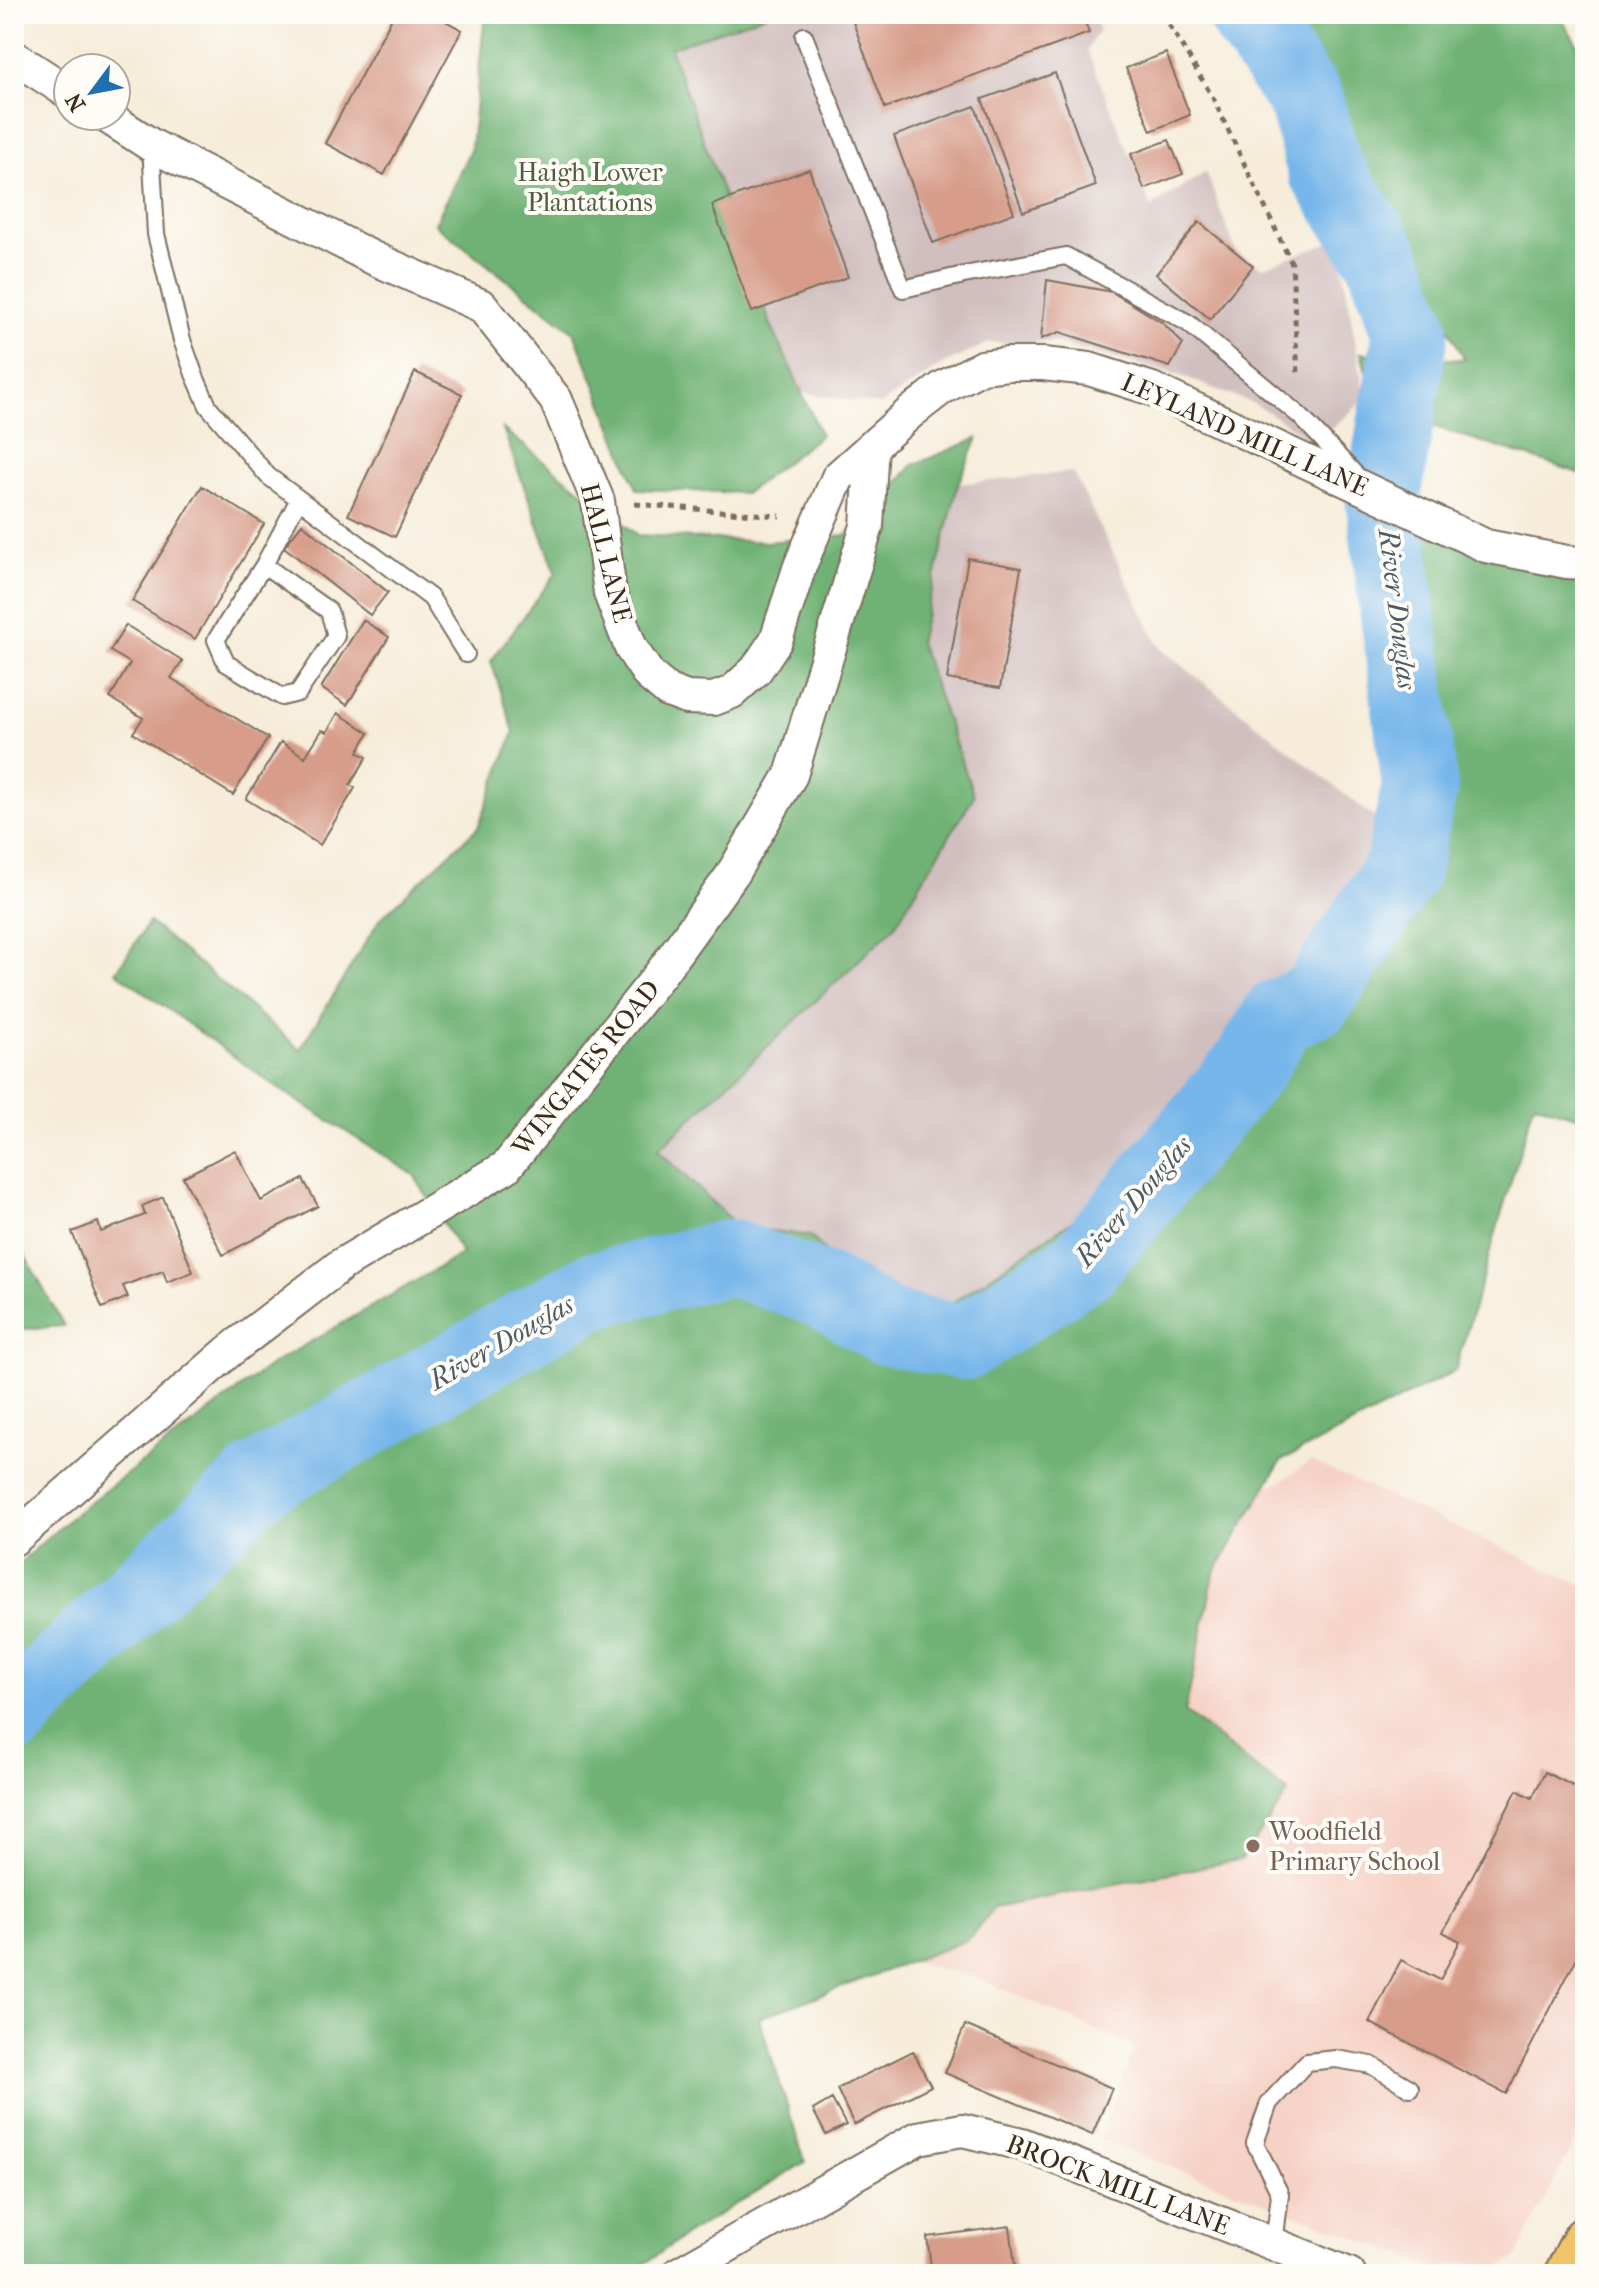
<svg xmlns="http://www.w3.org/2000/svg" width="1599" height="2288" viewBox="0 0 1599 2288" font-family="'IM FELL French Canon',serif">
<rect width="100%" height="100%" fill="#fdfcf7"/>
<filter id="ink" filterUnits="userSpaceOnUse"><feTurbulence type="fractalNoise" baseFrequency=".0125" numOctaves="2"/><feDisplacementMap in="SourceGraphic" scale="16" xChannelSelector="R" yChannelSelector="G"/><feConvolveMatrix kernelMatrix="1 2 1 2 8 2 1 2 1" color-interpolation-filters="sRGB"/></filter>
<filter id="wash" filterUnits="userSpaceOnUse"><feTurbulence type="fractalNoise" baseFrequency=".006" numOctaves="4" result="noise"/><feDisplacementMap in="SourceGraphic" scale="32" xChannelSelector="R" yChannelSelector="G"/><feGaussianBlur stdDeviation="1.8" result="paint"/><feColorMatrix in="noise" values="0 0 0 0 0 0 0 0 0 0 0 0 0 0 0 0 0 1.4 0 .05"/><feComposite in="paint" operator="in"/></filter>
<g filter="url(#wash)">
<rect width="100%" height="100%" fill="#f6ecd9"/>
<path fill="#f6d1c5" d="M1311 1461 1585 1586V2120L1516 2258 1501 2266 1461 2263 1438 2269 1099 2139 1135 2047 980 1979 915 1962 928 1731 1189 1507 1278 1483Z"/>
<path fill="#d1bfbf" d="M768 14H1092L1099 30 1087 50 1151 207 1206 172 1236 252 1263 267 1338 239 1365 399 1316 443 1257 405 1179 375 1055 342 988 343 944 364 880 405 619 364 562 45 749 21Z
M1073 472 1160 648 1385 826 1372 865 1172 1152 907 1334 810 1236 737 1226 658 1150 894 927 973 796 919 642 958 484Z"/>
<path fill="#6fb275" stroke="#556e4a" stroke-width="2" d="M485 14H768L670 48 771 325 821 435 746 493 637 489 574 332 435 224 471 148Z
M1284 14H1559L1585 57V475L1376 408 1361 353 1465 360Z
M503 429 638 535 767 542 847 535 913 465 978 438 958 484 919 642 974 796 894 927 658 1150 737 1226 810 1236 907 1334 1172 1152 1371 865 1385 826 1420 528 1585 566V1119L1534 1103 1455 1371 1281 1461 1214 1574 1185 1712 1288 1793 1242 1859 993 1908 968 1940 759 2018 805 2162 685 2235 631 2274H14V1568L78 1511 272 1364 462 1254 414 1175 276 1087 116 972 149 922 300 1049 380 919 478 827 514 732 491 661 556 573Z
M14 1236 64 1326 14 1330Z"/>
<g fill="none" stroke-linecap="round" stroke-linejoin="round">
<path stroke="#76b6ea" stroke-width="76" d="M14 1716 25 1702 260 1480 593 1290 731 1257 825 1291 889 1328 965 1342 1084 1264 1247 1069 1280 1016 1316 999 1402 869 1420 786 1383 497 1411 332 1383 257 1325 169 1306 100 1245 14"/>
</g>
<g id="blocks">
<path fill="#d79c8a" d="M394 14H433L462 30 384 175 325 143Z
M850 14H1082L1089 33 885 108Z
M1166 53 1190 115 1151 131 1126 68Z
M1055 73 1096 186 1023 212 982 99Z
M975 106 1014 213 933 243 894 136Z
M1169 140 1183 174 1144 189 1131 154Z
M809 169 848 277 752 312 712 205Z
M1199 222 1253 266 1210 319 1156 274Z
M1047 280 1112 292 1163 323 1183 344 1170 367 1060 332 1041 339Z
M415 372 462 394 395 537 348 515Z
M202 486 264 524 195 639 132 601Z
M302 524 388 592 370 615 284 547Z
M968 558 1021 568 1000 688 947 679Z
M363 620 389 637 347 705 321 688Z
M126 625 183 661 171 678 268 738 233 795 133 733 143 718 110 698 130 663 110 651Z
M338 713 369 733 358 752 367 757 350 785 355 788 320 845 246 799 281 742 305 757 322 730 327 732Z
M235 1150 261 1201 303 1179 318 1206 223 1255 183 1177Z
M163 1197 193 1272 167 1282 163 1271 143 1278 123 1286 128 1297 102 1308 72 1232 98 1222 101 1232 145 1215 142 1206Z
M1545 1772 1585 1792V1942L1506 2094 1369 2022 1401 1960 1440 1980 1460 1941 1443 1932 1517 1790 1532 1798Z
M965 2025 1112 2088 1092 2135 945 2073Z
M913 2051 931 2086 854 2125 837 2089Z
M832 2099 846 2125 826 2135 813 2110Z
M1010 2226 1016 2274H932L927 2237Z"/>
</g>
</g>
<g filter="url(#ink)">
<use href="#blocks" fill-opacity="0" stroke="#7c6e5f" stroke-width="2"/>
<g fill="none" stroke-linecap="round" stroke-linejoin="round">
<g stroke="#7c6e5f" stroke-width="20">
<path id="lane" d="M804 36 903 289 964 275 1066 256 1188 323 1300 416 1356 475
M151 145 156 234 182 340 194 374 208 406 268 476 299 499 264 565 216 640 226 663 282 697 298 693 336 636 329 611 264 565
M299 499 431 598 466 654
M1274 2245 1280 2194 1255 2143 1269 2103 1307 2062 1336 2059 1371 2065 1410 2088"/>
</g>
<g stroke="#7c6e5f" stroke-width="36">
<path id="street" d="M14 57 68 92
M106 116 151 145 373 258 482 306 556 400 598 501 610 593 631 648 649 675 668 691 687 698 714 699 732 692 756 670 776 640 800 566 838 477 911 412 942 388 982 367 1008 364H1043L1089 369 1152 389 1486 546 1567 562 1585 563
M14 1539 228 1352 341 1265 506 1167 661 973 731 876 791 775 867 526 872 446
M678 2274 918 2138 962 2130 1022 2144 1349 2274"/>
</g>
<g stroke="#7c6e5f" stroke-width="48">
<path id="highway" d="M1567 2274 1585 2239"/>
</g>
<path stroke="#7c6e5f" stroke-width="5" stroke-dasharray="6 6" stroke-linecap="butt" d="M1163 14 1213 98 1292 264 1298 375
M635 504 780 516"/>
<use href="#lane" stroke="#fff" stroke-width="16"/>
<use href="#street" stroke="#fff" stroke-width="32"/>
<use href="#highway" stroke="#f1c36a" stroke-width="44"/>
</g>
</g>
<circle fill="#8d6e63" stroke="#fdfcf7" stroke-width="3" cx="1253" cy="1846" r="8"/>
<g text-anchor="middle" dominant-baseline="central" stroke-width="8" stroke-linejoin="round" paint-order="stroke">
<g font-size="26" fill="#535c3e" stroke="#fdfcf7">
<text x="590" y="172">Haigh Lower<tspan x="590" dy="30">Plantations</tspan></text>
</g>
<g font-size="26" fill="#3b2a1e" stroke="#fdfcf7">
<text transform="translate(1245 435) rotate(24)">LEYLAND MILL LANE</text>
<text transform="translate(606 553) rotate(76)">HALL LANE</text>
<text transform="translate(586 1068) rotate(-51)">WINGATES ROAD</text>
<text transform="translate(1118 2185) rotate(21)">BROCK MILL LANE</text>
</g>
<g font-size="26" fill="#785e54" stroke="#fdfcf7" text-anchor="start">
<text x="1269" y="1831">Woodfield<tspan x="1269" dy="30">Primary School</tspan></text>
</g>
<g font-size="28" font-style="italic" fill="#505b65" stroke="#fdfcf7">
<text transform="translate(1398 609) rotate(83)">River Douglas</text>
<text transform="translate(1133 1201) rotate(-49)">River Douglas</text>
<text transform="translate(501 1342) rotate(-30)">River Douglas</text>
</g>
</g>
<rect width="1599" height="2288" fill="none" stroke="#fdfcf7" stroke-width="48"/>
<g transform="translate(92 92) rotate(238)"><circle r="38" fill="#fdfcf7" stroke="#afa8a0" stroke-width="2"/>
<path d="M0-6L14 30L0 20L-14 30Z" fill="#1f6fb2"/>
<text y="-12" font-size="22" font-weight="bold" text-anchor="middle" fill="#3b2a1e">N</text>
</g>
</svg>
